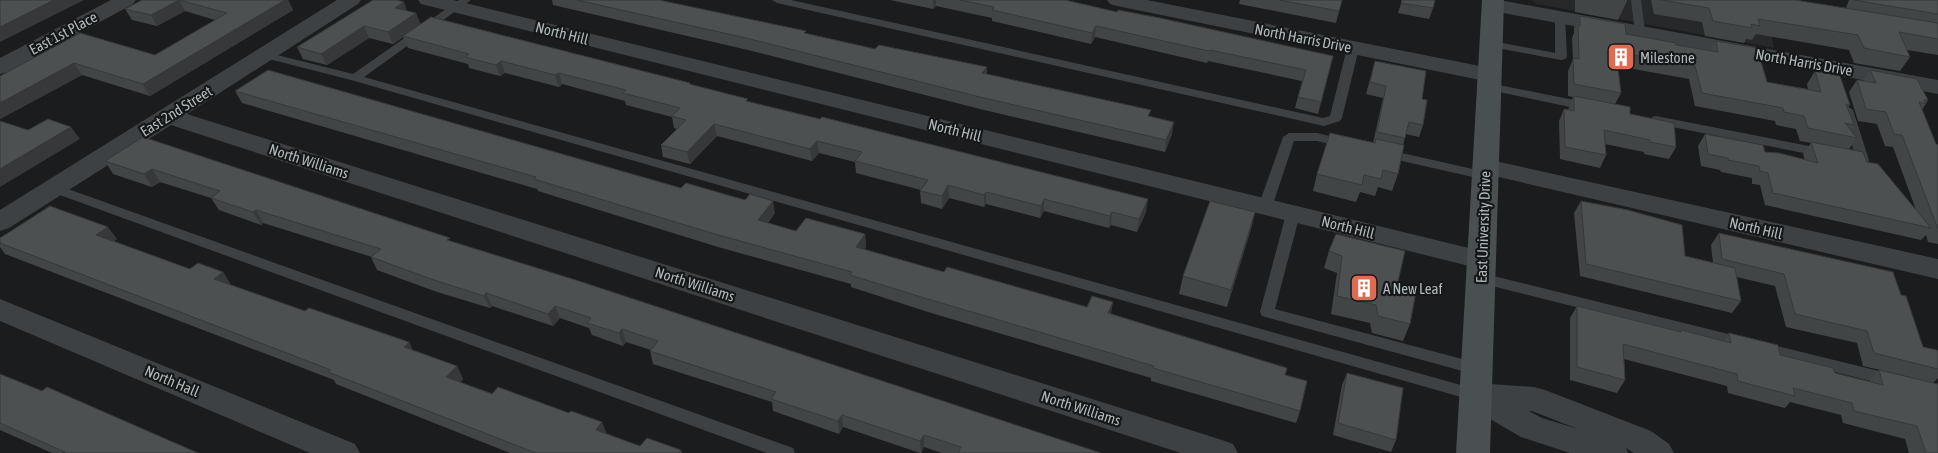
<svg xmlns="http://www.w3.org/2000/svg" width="1938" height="453" viewBox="0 0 1938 453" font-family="'Asap Condensed',sans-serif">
<rect width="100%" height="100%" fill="#1b1c1d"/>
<path fill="#272829" d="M1531 0H1766L1774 48 1537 4Z"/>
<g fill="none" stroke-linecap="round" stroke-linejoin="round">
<path fill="#3e4143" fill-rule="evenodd" d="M459 0H471L364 77 1475 389 1481 391 1483 395 1481 399 1475 401 351 80 261 57 259 55 265 52 353 74Z
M772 0H791L1323 118 1330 116 1347 48 1353 45 1359 48 1342 118 1340 121 1324 126 777 3Z
M1631 0H1641L1645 32 1644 34H1636L1635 32Z
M1560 14 1565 17 1567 57 1565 59 1561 60 1492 47 1486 44 1492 41 1555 53V17Z
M1489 83 1589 103 1595 107 1589 111 1485 89 1483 87 1485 85Z
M1847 106 1853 110 1869 160 1868 163H1855L1849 159 1855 155 1841 110Z
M1656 116 1824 149 1830 153 1824 157 1652 123 1650 120 1652 117Z
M1289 133H1317L1350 141 1352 144 1346 148 1317 141H1294L1272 207 1270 210H1260L1258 207 1283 137Z
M1384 149 1486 172 1493 176 1486 180 1380 156 1378 153 1380 150Z
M54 184 793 448 795 453H767L49 191 47 188Z
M1293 210 1298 211 1300 214 1275 309 1477 363 1483 365 1485 369 1483 373 1477 375 1262 316 1260 312 1286 214 1288 211Z
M1481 273 1891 374 1897 376 1899 380 1897 384 1891 386 1476 282 1474 278 1476 274Z"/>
<path fill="#3e4143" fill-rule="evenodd" d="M111 0H136L133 4 8 72 0 74V58Z
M337 0H361L358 4 187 114 1222 440 1233 444 1238 453H1181L171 125 9 228 0 231V210Z
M418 0H453L1481 251 1491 253 1495 260 1491 267 1481 269 421 4Z
M1107 0H1147L1490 68 1498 70 1501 75 1498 80 1490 82 1117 6 1110 4Z
M1499 0 1938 80V94L1493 11 1486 9 1483 5 1486 1Z
M1486 159 1938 259V279L1477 172 1474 167 1477 162Z
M0 299 355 444 360 453H310L0 321Z
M1475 383 1534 387 1545 390 1651 431 1669 444 1674 453H1634L1626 448 1628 453H1570L1521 437 1464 404 1460 395 1464 386ZM1529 411H1532L1578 429 1542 418Z"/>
<path fill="#4a4f51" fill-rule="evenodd" d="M1482 0H1504L1490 453H1456Z"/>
</g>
<path fill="#424546" d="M142 0H288L293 10 150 96 82 75 0 119 80 33 155 55 215 20 185 11 157 26 132 20 125 9Z
M552 0H659L987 74 1150 116 1172 134 1165 152 984 110 748 50 553 5Z
M890 0H1065L1117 12 1333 56 1318 114 1295 108 1302 81 1208 61 1207 63 1095 37 1091 44 992 21V18L936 6 933 9Z
M1240 0H1342L1336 23 1239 4Z
M1402 0 1433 8 1429 19 1398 13Z
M1575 0H1627V1L1618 20 1575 12Z
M1651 0H1795L1846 8 1849 0H1938V55L1907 50 1910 57 1900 71 1854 63 1849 50 1756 34 1752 40 1746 39 1744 43 1705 36 1702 22 1654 14Z
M408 11 420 24 690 83 691 85 748 101 1146 212 1137 232 1111 225 1109 228 1044 211 1040 218 986 204 984 207 949 198 942 209 921 203 920 191 921 190 856 173 855 162 819 153 812 161 717 136 690 164 663 157 661 145 677 129 674 128 672 117 626 105 625 101 562 84 559 87 505 73 500 76 469 68 468 64 408 48 403 37 393 44 369 38 327 65 303 59 297 47Z
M1580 16 1626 34 1676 45 1710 51 1716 41 1767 82 1808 89 1807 84 1815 71 1850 105 1847 108 1854 125 1851 130 1857 138 1849 149 1867 162 1916 210 1893 147 1885 146 1877 124 1858 121 1849 92 1857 80 1863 81 1870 70 1928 100 1922 110 1936 144 1938 145V244L1928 242 1926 235 1921 240 1765 205 1760 185 1752 184V178L1721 172 1720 170 1701 166 1698 146 1705 134 1765 152 1805 160 1803 154 1811 143 1800 141 1796 129 1776 125 1775 121 1695 106 1689 79 1617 66 1621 93 1615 104 1630 114 1676 147 1669 159 1644 154V152L1605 144 1606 155 1600 168 1560 159 1559 121 1564 109 1568 110 1573 97 1568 96V71L1573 59 1572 38 1574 33V28Z
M1375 61 1422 99 1423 125 1419 137 1406 134 1403 145 1398 174 1392 191 1378 187 1375 196 1360 192 1356 202 1313 191 1317 174 1373 143 1383 98 1366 94Z
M235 91 681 188 775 213 768 223 796 231 865 234 866 247 864 249 944 272 1111 314 1285 375 1300 411 1296 423 1151 381V378L928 312 851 287V284L718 247 538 191 537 189 242 103Z
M143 137 452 242 1101 453H942L924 447 921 453H920L843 427 839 434 773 411 772 402 653 364 650 351 651 350 626 342 623 346 592 335 589 328 560 318 553 326 492 306 490 308 437 292 377 270 371 257H372L263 223 261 225 219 210 211 198 160 182 152 187 113 174 105 161Z
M1581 201 1685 256 1713 263 1711 245 1719 233 1901 295 1923 347 1938 352V378L1933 383 1938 453H1909L1905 439 1843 423 1841 415 1790 402 1785 408 1728 393 1727 386 1624 359 1625 380 1617 393 1570 380V318L1577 306 1680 332 1681 330 1724 341 1729 333 1780 355 1835 373 1869 381 1879 370 1919 379 1863 366 1857 343 1786 327 1775 286 1737 277 1741 301 1732 313 1580 276 1574 213Z
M1255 212 1251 229 1227 307 1179 294 1183 276Z
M1336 234 1397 286 1410 324 1403 341 1372 333 1370 323 1331 314 1337 273 1324 268 1329 251Z
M0 238 117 239 114 241 190 269 223 272 231 285 305 311 409 342 413 351 457 366 463 379 460 382 640 446 681 450 682 453H510L336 384 334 380 5 254 0 247Z
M1347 373 1396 440 1391 452 1333 435 1342 385Z
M0 374 198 453H52L0 430Z"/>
<path fill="#363839" d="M54 0H84L0 42V27Z
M179 0 185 11 157 26 151 15Z
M285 0H288L293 10 150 96 143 84Z
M933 0H936V6L933 9Z
M404 2 408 13 395 8Z
M416 13 421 25 393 44 388 32Z
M364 26 369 38 327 65 321 54Z
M1096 26 1095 37 1091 44 1092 33Z
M501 61 505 73 500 76 496 65Z
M74 63 82 75 0 119V103Z
M987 67V78L982 73Z
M559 73 562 84 559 87 555 75Z
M1174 122 1172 134 1165 152 1166 140Z
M714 124 717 136 690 164 687 152Z
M71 127 80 139 0 187V169Z
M817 141 819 153 812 161 810 149Z
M152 169 160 182 152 187 144 174Z
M948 185 949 198 942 209V196Z
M986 192V204L984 207V195Z
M1044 199V211L1040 218 1041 206Z
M1148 199 1146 212 1137 232 1139 219Z
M773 201 775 213 760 232 758 220Z
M256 210 263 223 261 225 253 212Z
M1112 212 1111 225 1109 228 1110 216Z
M1255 212 1251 229 1227 307 1231 290Z
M108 227 117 239 105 247 96 235Z
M865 234 866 247 857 259 856 247Z
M223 272 231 285 222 292 214 279Z
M486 293 492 306 490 308 484 296Z
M1113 302 1111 314 1108 313Z
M555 306 560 318 553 326 548 314Z
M622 329 626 342 623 346 619 333Z
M409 342 415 355 404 347Z
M457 366 463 379 453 390 446 377Z
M842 415 843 427 839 434 838 421Z
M602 422 607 434 596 430Z
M924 435V447L921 453 920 441Z"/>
<path fill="#4d5051" stroke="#363839" d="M0 0H54L0 27Z
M142 0H285L143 84 74 63 0 103V76L80 33 155 55 227 13 179 0 151 15 125 9Z
M373 0H397L404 2 395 8 416 13 388 32 364 26 321 54 297 47Z
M577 0H659L806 31 804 33 875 49 879 45 987 67 982 73 1151 110 1148 116 1174 122 1166 140 984 98 746 38Z
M960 0H1065L1117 12 1118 10 1160 18 1333 56 1321 102 1298 97 1306 70 1210 50 1209 51 1096 26 1092 33 992 10 994 7Z
M1279 0H1342L1339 11Z
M1402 0H1435L1433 8 1401 3Z
M1661 0H1795L1938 23V39L1899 32 1910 57 1864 48 1858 35 1758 19 1760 26 1751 24 1752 28 1713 21 1709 8Z
M1854 0H1938V14Z
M1580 16 1625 24 1626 34 1676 43V45L1718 52 1716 41 1757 48 1767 82 1821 92 1815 71 1840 76 1850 105 1846 104 1854 125 1845 123 1857 138 1808 128 1804 116 1784 112 1783 108 1702 93 1695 66 1616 52 1621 93 1574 84 1573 58 1579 59 1578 26H1580Z
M431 17 690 83 689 84 748 99 746 101 820 119 822 117 1148 199 1139 219 1112 212 1110 216 1044 199 1041 206 986 192 984 195 948 185 942 196 920 191 928 180 855 161 862 152 817 141 810 149 714 124 687 152 661 145 686 120 672 116 680 108 623 93 626 90 559 73 555 75 501 61 496 65 465 57 469 54 403 36Z
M1375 61 1426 71 1422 99 1427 100 1423 125 1409 122 1405 138 1377 132 1386 86 1370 82Z
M268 70 681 188 686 183 745 200 750 194 773 201 758 220 796 231 806 218 865 234 856 247 944 272 947 267 1087 307 1092 296 1113 302 1108 313 1287 368 1285 375 1307 381 1300 411 1153 368 1154 366 928 299 850 275 852 272 715 234 534 179 536 177 235 91Z
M1870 70 1917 79 1928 100H1924L1926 104 1919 102 1936 144 1938 145V229L1902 135 1894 134 1886 112 1866 109 1857 80 1876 83Z
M1574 96 1630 107V114L1674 123 1676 147 1650 142V140L1604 130 1606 155 1565 147 1564 109 1574 111Z
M48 119 71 127 0 169V121L28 130Z
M1330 133 1375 143 1376 139 1404 145 1398 174 1383 170 1381 179 1364 175 1362 185 1317 174Z
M1705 134 1763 145 1765 152 1779 153 1818 163 1811 142 1863 152 1867 162 1878 164 1931 228 1773 193 1768 173 1760 171 1759 166 1728 160V158L1708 154Z
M143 137 450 238 447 240 579 281 1101 453H958L961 447 924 435 920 441 842 415 838 421 771 399 776 392 650 351 658 341 622 329 619 333 587 323 591 318 555 306 548 314 486 293 484 296 431 279 371 257 381 249 256 210 253 212 211 198 220 191 152 169 144 174 105 161Z
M1210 201 1255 212 1231 290 1183 276Z
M1581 201 1628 210 1682 225 1685 256 1735 268 1741 301 1586 264Z
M50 206 108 227 96 235 190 269 198 263 223 272 214 279 305 311 309 308 409 342 404 347 457 366 446 377 492 394 498 387 569 413 571 411 602 422 596 430 640 446 647 438 681 450 679 453H536L328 372 331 370 0 243V238Z
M1719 233 1893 272 1901 295 1906 296 1923 347 1937 350 1938 352V369L1874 353 1867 331 1795 314 1784 274 1722 259Z
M1336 234 1405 251 1397 286 1416 292 1410 324 1378 316 1376 305 1337 296 1342 256 1329 251Z
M1577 306 1681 332V330L1731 343 1729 333 1778 345 1780 355 1833 368 1835 373 1883 385 1879 370 1938 384V453H1926L1917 426 1854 411 1852 403 1793 388 1795 396 1738 381 1737 374 1623 344 1625 380 1577 367Z
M1347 373 1403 388 1396 440 1338 423Z
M0 374 42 391 47 387 198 453H63L65 452 0 423Z"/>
<defs>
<g id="building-square" transform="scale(1.4375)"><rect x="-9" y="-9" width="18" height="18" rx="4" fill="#de6c52" stroke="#161718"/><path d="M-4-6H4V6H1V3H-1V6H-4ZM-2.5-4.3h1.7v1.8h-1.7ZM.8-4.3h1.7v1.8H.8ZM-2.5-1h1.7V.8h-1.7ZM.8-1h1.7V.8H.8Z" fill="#fff"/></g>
</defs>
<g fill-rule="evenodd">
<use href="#building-square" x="1621" y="57"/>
<use href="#building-square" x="1364" y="288"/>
</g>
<g text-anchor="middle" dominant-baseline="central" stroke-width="4.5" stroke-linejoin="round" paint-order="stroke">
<g font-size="15" fill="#afb8ba" stroke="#161718">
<text transform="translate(63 33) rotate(-28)">East 1st Place</text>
<text transform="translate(562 33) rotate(14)">North Hill</text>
<text transform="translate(1303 38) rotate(11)">North Harris Drive</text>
<text transform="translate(1804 62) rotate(10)">North Harris Drive</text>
<text transform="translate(176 111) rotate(-32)">East 2nd Street</text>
<text transform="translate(955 130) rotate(14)">North Hill</text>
<text transform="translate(309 161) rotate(18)">North Williams</text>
<text transform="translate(1348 227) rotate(14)">North Hill</text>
<text transform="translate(1483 227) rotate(-88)">East University Drive</text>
<text transform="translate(1756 228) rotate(13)">North Hill</text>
<text transform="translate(695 284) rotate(18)">North Williams</text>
<text transform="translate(172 381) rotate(23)">North Hall</text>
<text transform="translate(1081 408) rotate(18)">North Williams</text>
</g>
<g font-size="15" fill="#afb8ba" stroke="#161718" text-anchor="start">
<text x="1640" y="57">Milestone</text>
<text x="1383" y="288">A New Leaf</text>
</g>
</g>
</svg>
